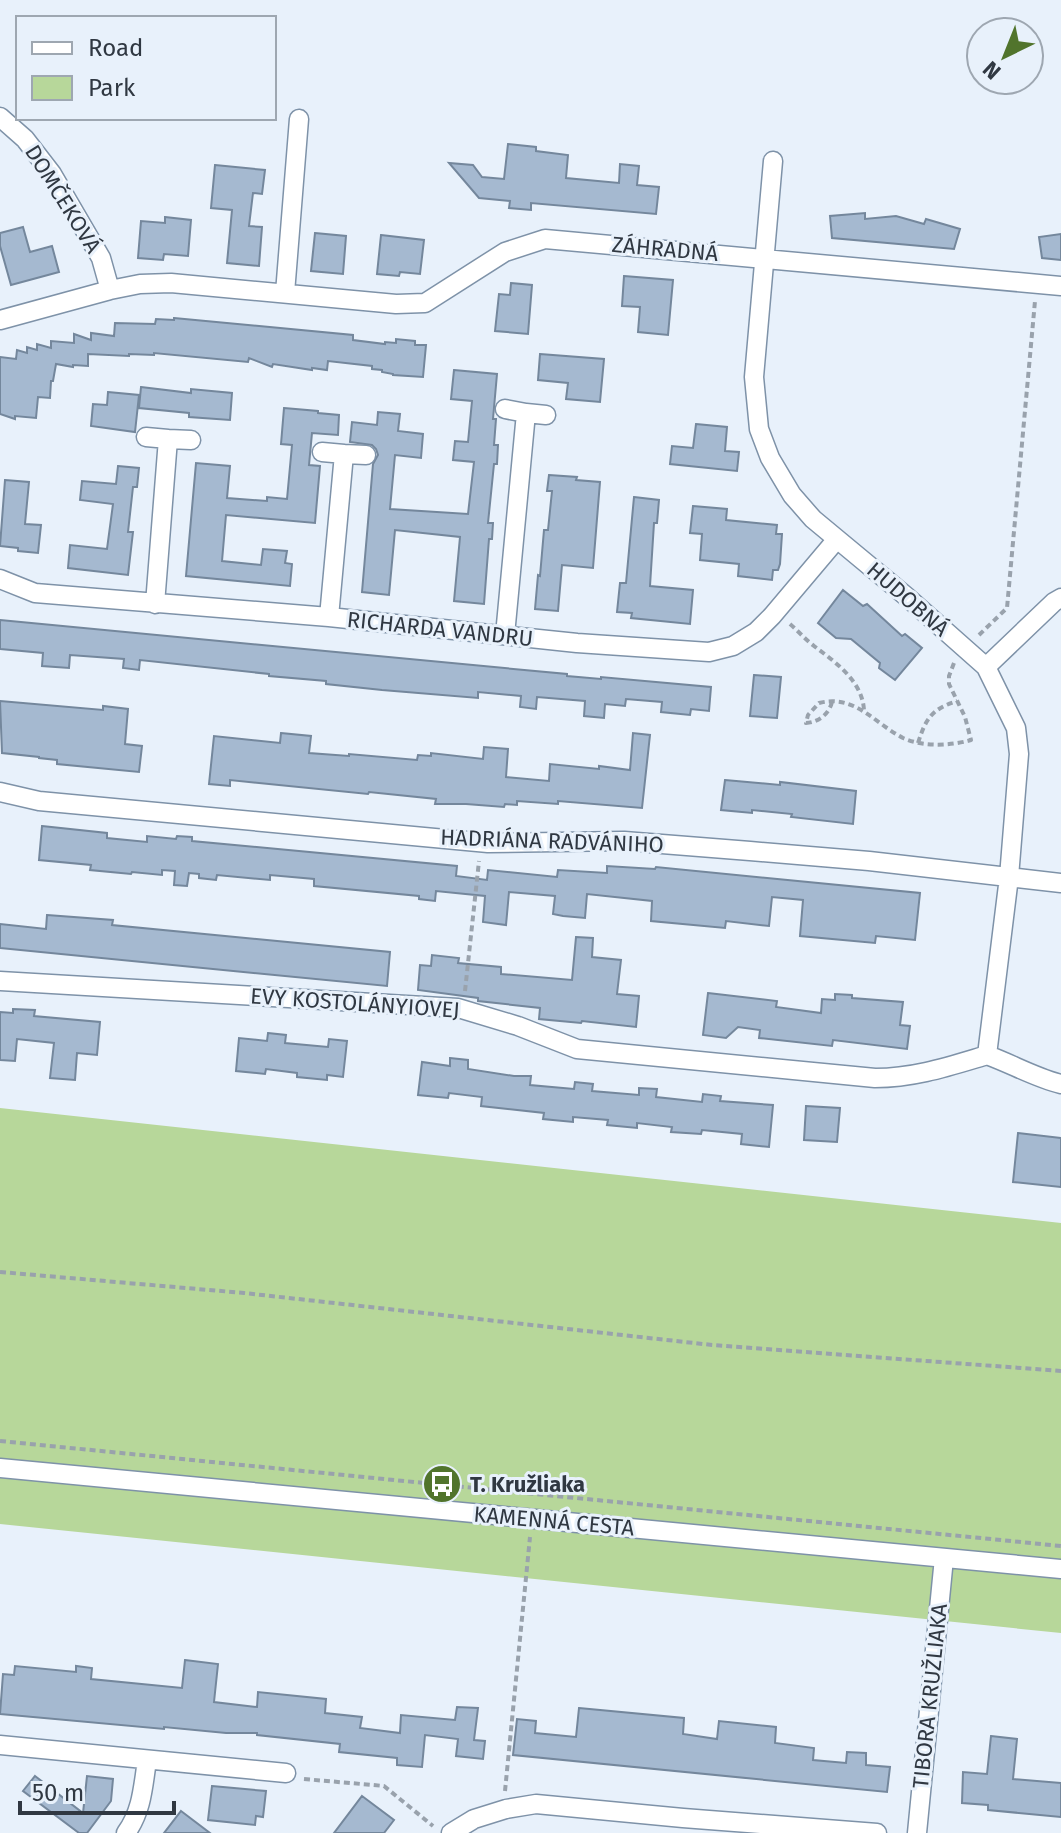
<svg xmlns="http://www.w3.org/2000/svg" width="1061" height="1833" viewBox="0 0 1061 1833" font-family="'Fira Sans',sans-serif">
<rect width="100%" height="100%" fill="#e8f1fb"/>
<path fill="#b7d79a" d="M0 1108 1061 1223V1633L0 1524Z"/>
<path fill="#a5b9d0" stroke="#74879c" stroke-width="2" d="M508 144 536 147V151L568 155 566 178 619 183 620 164 639 166 637 185 659 187 656 214 531 203V210L509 208 510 201 479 198 449 163 473 165 482 177 504 179Z
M215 165 265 170 262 194 253 193 249 226 262 227 259 266 227 263 232 210 211 208Z
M865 213V219L896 216 924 224 926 219 960 229 954 249 832 238 830 216Z
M165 217 191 220 188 256 164 254 163 260 138 258 141 221 165 223Z
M23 227 30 252 52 246 59 272 11 285 0 246V233Z
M315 233 346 236 343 274 311 271Z
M1061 234V260L1042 258 1039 237Z
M381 235 424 240 420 274 400 272 399 276 377 274Z
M624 276 673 280 668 335 638 332 640 307 622 306Z
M511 283 532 285 528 334 495 331 499 294 510 295Z
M174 318 353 335V340L385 344V342L396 343V339L415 341V345H426L423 377 393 375V374L382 372V370L372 369V366L328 361 327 370 312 368V370L273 364 272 367 249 358 248 362 154 353V355L129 354V356L88 354V366L73 365V367L56 364 53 381H51L50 398 38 397 36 418 15 416V419L0 414V357L16 359 17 350 27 353V347L37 350V344L51 348V341L74 343V334L91 340V333L114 336 115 323 155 324 156 319 174 320Z
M540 354 604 359 600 402 566 399 568 383 538 380Z
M454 370 497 374 493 419H496L494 445H498L497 464H494L488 523H493L492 539H489L484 604 454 601 460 537 395 530 389 595 362 592 373 464 378 455 376 449 372 445 350 442 352 422 377 425 378 412 400 414 398 431 423 434 421 458 395 455 390 509 468 514 474 462 453 460 455 441 468 442 472 401 451 399Z
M141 387 191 393V389L232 393 230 420 189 417V413L139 408Z
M108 392 139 395 135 432 91 426 93 404 107 405Z
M284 408 318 411V413L339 415 338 435 312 433 309 465 320 466 315 523 226 515 222 561 261 565 263 549 287 551 285 563 292 564 290 586 186 576 196 463 230 466 227 498 267 501V497L287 499 292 445 281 444Z
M696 424 727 427 725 451 739 452 737 471 670 464 672 446 693 448Z
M118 466 139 468 137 487H133L128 532H133L128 575 68 568 70 545 107 549 113 504 80 500 82 481 116 484Z
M549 475 577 477 576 480 600 482 593 568 562 565 558 611 535 609 538 575 540 576 544 530H548L552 491H547Z
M5 480 29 482 25 524 41 525 38 553 18 551V548L0 546Z
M634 497 659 500 657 523H654L650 586 693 590 690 624 631 618 632 613 617 612 620 583H626Z
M693 506 727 509 726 520 777 525 776 534H782L780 564 778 570H773L772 580 738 576 739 564 700 560 702 534 690 533Z
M843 590 863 606 867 604 902 636 905 634 922 648 895 680 879 668 880 663 851 639 836 638 818 623Z
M0 620 567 674V676L601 679V677L711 687 709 711 691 709 690 715 661 712 662 702 626 699 625 706 605 704 604 718 584 716 585 701 537 697 536 709 520 707 521 696 478 692V698L382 690 326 684V681L269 676V674L140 660 139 670 123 668 124 659 70 655 69 668 42 666 43 653 0 649Z
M754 675 781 677 777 718 750 716Z
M0 701 103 710V706L128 709 125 744 142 746 139 772 57 764V760L39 758V757L2 753Z
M281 733 311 736 309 753 349 756V754L417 760 418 755 431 756V753L483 759 484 747 508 749 506 777 549 781 550 764 599 769V766L630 770 633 733 650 735 642 808 558 801V804L517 801V805L505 804 504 807 466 804H435L436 799 369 792 368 794 230 780V786L209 784 214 736 280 743Z
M725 780 780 785V782L856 791 853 824 791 817 792 814 752 810V813L721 810Z
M42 826 107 833V838L147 842V836L176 839 177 836 192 837V841L457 866 456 876 487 880 488 870 557 877 558 870 607 873V866L655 869 656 867 920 893 915 940 876 936 875 943 800 936 803 900 772 897 769 926 726 921 725 928 651 921 652 901 587 894 585 918 563 916 553 914 555 896 509 892 506 925 483 922 485 896 436 891 435 901 419 899V896L314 886V879L270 875V880L217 875 216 880 199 878V874L189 873 187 886 174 885 175 871 162 870V875L132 872 131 874 90 870 91 865 39 860Z
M47 915 113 920 112 925 390 952 387 986 0 948V924L46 929Z
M576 937 593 938 592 957 621 960 617 994 639 996 636 1027 582 1021 581 1023 539 1019 540 1008 478 1001V998L418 990 420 965 431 966 432 955 459 958 458 963 501 967V974L572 980Z
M708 993 777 1001 776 1007 821 1013 822 999 835 1000V994L852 995V998L903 1002 900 1025 910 1026 907 1049 833 1040 832 1046 759 1038 760 1030 738 1027 726 1038 703 1035Z
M13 1009 35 1010 34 1016 100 1022 97 1055 77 1053 75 1080 50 1078 54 1043 17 1039 15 1061 0 1060V1012L13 1013Z
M268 1033 286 1035 285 1043 328 1047 329 1039 347 1041 343 1077 327 1075V1080L297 1077V1073L266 1069 265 1074 236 1071 239 1038 267 1041Z
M450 1058 468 1060V1069L514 1076H531L530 1085 574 1089 575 1082 593 1084 592 1091 639 1095V1088L657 1089 656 1097 702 1102 703 1094 721 1096 720 1101 773 1105 769 1147 741 1144 742 1134 702 1130 701 1134 671 1132 672 1127 637 1123V1128L607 1125 608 1120 573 1117V1122L543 1119 544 1113 481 1106 482 1097 449 1093 448 1098 418 1095 422 1062 450 1066Z
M806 1106 840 1108 837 1142 804 1140Z
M1018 1133 1061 1138V1187L1013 1182Z
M185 1660 218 1664 214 1702 257 1707 258 1692 326 1699 325 1713 362 1717 360 1728 400 1733 401 1715 455 1720 457 1707 478 1708 474 1740 485 1741 483 1759 456 1756 458 1739 425 1735 422 1767 397 1765V1758L339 1752 340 1744 257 1735V1733H226L164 1727V1729L0 1714 3 1674 14 1675 15 1666 76 1672V1666L92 1668 91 1679 182 1688Z
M579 1708 684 1718 683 1734 717 1739 719 1721 776 1727 775 1743 814 1748 813 1760 846 1763 847 1752 866 1753V1765L890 1767 887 1792 513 1755 517 1719 536 1721 535 1733 576 1737Z
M991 1736 1017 1739 1013 1779 1061 1783V1817L988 1810V1805L962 1803 963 1772 987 1774Z
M35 1776 83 1813 87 1776 113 1779 111 1801 87 1833H79L23 1791Z
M212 1786 266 1791 263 1817 256 1816 255 1825 208 1820Z
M362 1796 394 1820 384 1833H334Z
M181 1811 210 1833H164Z"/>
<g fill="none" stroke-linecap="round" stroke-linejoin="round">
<g stroke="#7e92a8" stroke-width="21">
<path id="minor" d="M0 117 25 139 52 174 101 258 110 290
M773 161 754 377 759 429 770 458 792 495 813 519 907 597 986 667 1016 728 1019 754 1009 877 987 1055
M285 293 299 119
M0 320 110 290 140 284 171 283 396 304 425 303 505 252 545 239 1061 286
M505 409 526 413 505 635
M526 413 546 415
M146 437 168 439 155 604
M168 439 191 440
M322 452 344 454
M0 579 35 593 329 617 577 643 709 652 733 646 756 632 772 616 837 539
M329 617 344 454 366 455
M986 667 1054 602 1061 598
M0 792 39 801 488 843 624 841 750 851 869 861 1061 883
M0 981 458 1008 518 1026 577 1049 875 1078C915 1078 950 1066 987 1055
M987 1055C1012 1064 1036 1078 1061 1084
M0 1468 1061 1569
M0 1745 286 1773
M126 1833C142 1811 143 1787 147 1760
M451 1833 474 1819 506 1809 536 1804 683 1818 877 1833
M917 1833 944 1558"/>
</g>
<path stroke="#99a2ac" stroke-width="4" stroke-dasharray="6 4" stroke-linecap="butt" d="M790 624C798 631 805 639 814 646 835 662 863 681 864 711
M979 635 1007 608 1035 301
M832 702C829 714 819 722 806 723L808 715 819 703C855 694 874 723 903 738 923 747 950 746 971 740L965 717 949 684V676L954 663
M918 743C926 718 932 709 957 701
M465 991 479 861
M0 1272 244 1293 712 1345 1061 1371
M0 1441 1061 1546
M304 1779 384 1786 433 1826
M505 1791 530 1537"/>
<use href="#minor" stroke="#fff" stroke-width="18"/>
</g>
<defs>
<g id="bus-disc" transform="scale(2)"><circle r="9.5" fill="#51742c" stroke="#e8f1fb"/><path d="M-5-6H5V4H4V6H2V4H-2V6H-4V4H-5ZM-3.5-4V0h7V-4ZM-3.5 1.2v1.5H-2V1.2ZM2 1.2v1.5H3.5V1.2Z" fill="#fff"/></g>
</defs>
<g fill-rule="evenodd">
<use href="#bus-disc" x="442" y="1484"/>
</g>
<g text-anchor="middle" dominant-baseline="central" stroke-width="6" stroke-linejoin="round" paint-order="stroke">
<g font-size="22" fill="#303842" stroke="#e8f1fb">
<text transform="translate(63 199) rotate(58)">DOMČEKOVÁ</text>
<text transform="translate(665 249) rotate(5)">ZÁHRADNÁ</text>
<text transform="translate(908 599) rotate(41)">HUDOBNÁ</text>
<text transform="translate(440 629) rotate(6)">RICHARDA VANDRU</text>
<text transform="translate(552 841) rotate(2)">HADRIÁNA RADVÁNIHO</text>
<text transform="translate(355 1003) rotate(4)">EVY KOSTOLÁNYIOVEJ</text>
<text transform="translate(554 1521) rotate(5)">KAMENNÁ CESTA</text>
<text transform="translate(930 1696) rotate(-84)">TIBORA KRUŽLIAKA</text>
</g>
<g font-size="22" font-weight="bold" fill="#303842" stroke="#e8f1fb" text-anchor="start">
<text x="470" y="1484">T. Kružliaka</text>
</g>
</g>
<rect x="16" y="16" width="260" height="104" fill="#e8f1fb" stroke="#9ea7b1" stroke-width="2"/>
<rect x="32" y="42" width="40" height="12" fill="#ffffff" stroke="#9ea7b1" stroke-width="2"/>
<text x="88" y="56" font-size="24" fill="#303842">Road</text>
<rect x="32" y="76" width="40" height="24" fill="#b7d79a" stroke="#9ea7b1" stroke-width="2"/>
<text x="88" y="96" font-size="24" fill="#303842">Park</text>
<g transform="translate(1005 56) rotate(223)"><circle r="38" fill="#e8f1fb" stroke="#9ea7b1" stroke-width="2"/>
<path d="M0-6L14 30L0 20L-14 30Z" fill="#51742c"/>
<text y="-12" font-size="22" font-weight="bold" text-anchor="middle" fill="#303842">N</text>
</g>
<path d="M20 1801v12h154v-12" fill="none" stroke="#303842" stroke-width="4"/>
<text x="32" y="1801" font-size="24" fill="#303842" stroke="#e8f1fb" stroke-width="6" paint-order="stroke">50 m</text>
</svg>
